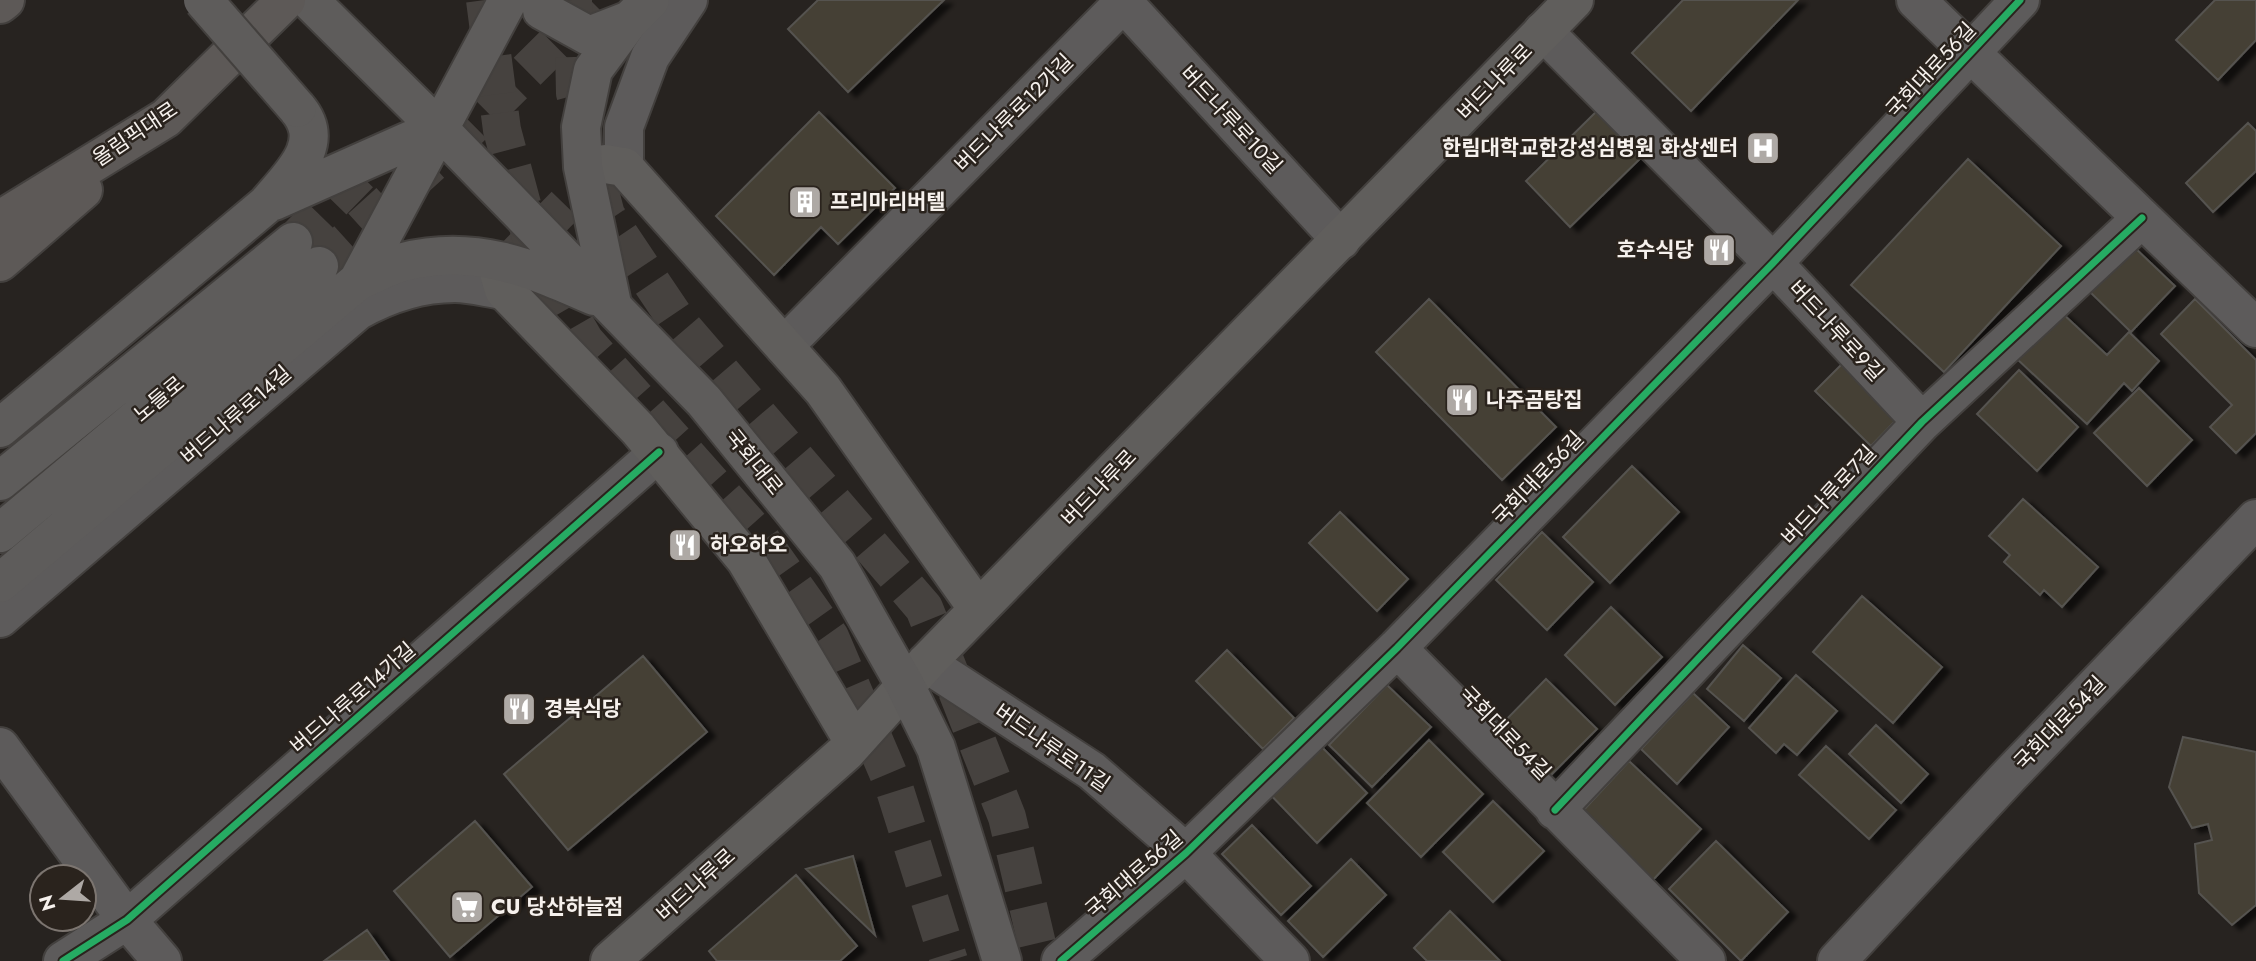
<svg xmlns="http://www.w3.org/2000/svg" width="2256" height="961" viewBox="0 0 2256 961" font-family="Jost,'Noto Sans KR',sans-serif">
<defs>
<filter id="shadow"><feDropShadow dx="8" dy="4.5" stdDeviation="2" flood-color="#0009"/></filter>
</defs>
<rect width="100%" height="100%" fill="#272320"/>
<path fill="#454134" stroke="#555350" stroke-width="2" filter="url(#shadow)" d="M818 0H944L848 92 788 29Z
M1683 0H1798L1691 111 1632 53Z
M2215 0H2256V40L2218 80 2176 40Z
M1602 106 1647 152 1570 227 1526 181Z
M819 112 895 188 838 244 821 227 774 275 716 216Z
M2248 123 2256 131V171L2213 212 2186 183Z
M1968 159 2061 246 1944 372 1851 285Z
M2133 246 2175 286 2131 332 2090 292Z
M1429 299 1556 427 1502 480 1376 352Z
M2195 299 2256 360V433L2236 453 2210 427 2232 405 2161 334Z
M2061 312 2107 355 2129 332 2159 361 2132 391 2124 383 2087 424 2017 359Z
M1845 361 1901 415 1871 446 1815 391Z
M2019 370 2078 427 2037 471 1977 414Z
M2139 388 2192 440 2147 486 2094 433Z
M1632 466 1679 512 1610 583 1563 537Z
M2023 499 2098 567 2062 607 2044 590 2040 595 2004 562 2010 555 1989 536Z
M1340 512 1408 579 1377 611 1309 543Z
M1542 532 1593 582 1547 630 1496 580Z
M1862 596 1942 667 1893 723 1813 652Z
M1611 607 1662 657 1615 705 1565 655Z
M1743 645 1781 678 1744 721 1707 689Z
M1227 650 1294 718 1263 749 1196 681Z
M643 656 707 732 568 850 504 774Z
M1796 675 1837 711 1797 755 1784 744 1776 753 1749 728Z
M1546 679 1597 729 1550 776 1499 727Z
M1387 685 1431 727 1372 787 1329 745Z
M1693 693 1729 727 1677 784 1641 749Z
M1876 725 1928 774 1901 803 1849 754Z
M2183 737 2256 752V905L2232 925 2199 893 2195 844 2212 840 2208 824 2192 828 2169 787Z
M1313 738 1367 793 1317 843 1263 787Z
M1429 740 1483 794 1421 857 1367 803Z
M1826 746 1896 810 1869 839 1799 775Z
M1629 761 1701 829 1651 882 1579 815Z
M1493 801 1544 851 1493 902 1443 852Z
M475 821 532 887 450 957 394 891Z
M1252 825 1311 886 1281 915 1222 854Z
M1716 841 1788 912 1741 961 1669 889Z
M853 856 875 935 806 869Z
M1351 859 1386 895 1323 957 1288 921Z
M796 875 857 946 840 961H717L709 951Z
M1450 911 1500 961H1427L1414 948Z
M367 930 389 961H324Z"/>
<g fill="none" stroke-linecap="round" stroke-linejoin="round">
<path stroke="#46423f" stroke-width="38" stroke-dasharray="38 19" stroke-linecap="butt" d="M499 273 605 164"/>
<path stroke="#46423f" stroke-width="38" stroke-dasharray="38 19" stroke-linecap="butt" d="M293 242 378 155
M319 266 466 132 599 0"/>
<path stroke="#46423f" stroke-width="38" stroke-dasharray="38 19" stroke-linecap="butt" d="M485 0 502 130 536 256 585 341 757 534 830 637 894 787 949 961
M573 0 575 93 581 115
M598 184 606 215 678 322 924 608 1007 817 1041 961"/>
<g stroke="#43403e" stroke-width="42">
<path id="street" d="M1121 0 1341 240
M1916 0 2256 328
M1543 31 1773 263 1922 422
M624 167V127L650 57 688 0
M784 346 1126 0
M0 618 357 311C387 294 420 283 455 283 471 283 488 288 504 290
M1397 648 1706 961
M926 663 1092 771 1186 853 1290 961
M0 747 127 920 162 961
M1555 810 1922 422 2142 218
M63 961 127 920 659 452
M1061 961 1186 853 1397 648 1773 263 2020 0
M1837 961 2009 776 2256 519"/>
</g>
<g stroke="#43403e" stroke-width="42">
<path id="secondary" d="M605 164 624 167 823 390 978 609
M499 273 504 290 638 429 746 560 854 742
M610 961 846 752 926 663 1574 0"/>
</g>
<g stroke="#43403e" stroke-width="42">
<path id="primary" d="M309 0 438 128 704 401 837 565 905 685 936 748 1002 961
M541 0 542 10 589 36 630 20
M274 201 438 128
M358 281 508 0
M612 304 583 167 581 127 593 70 630 20 650 0
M0 428 267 204C290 176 328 144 297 108
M0 481 293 242
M0 533 319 266
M0 583 358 281C373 275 388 266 403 262 474 244 529 267 594 296"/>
</g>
<g stroke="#43403e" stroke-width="42">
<path id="highway" d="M0 4 5 0
M0 220 166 118 286 0
M0 262 83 190"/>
</g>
<use href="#street" stroke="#5d5b5b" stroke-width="38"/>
<use href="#secondary" stroke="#605e5c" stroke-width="38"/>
<use href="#primary" stroke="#5e5c5b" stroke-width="38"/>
<use href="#highway" stroke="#5d5957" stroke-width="38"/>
<g stroke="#43403e" stroke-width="42" stroke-linecap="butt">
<path id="primary-bridge" d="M203 0 297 108"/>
</g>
<use href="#primary-bridge" stroke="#5e5c5b" stroke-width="38"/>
<g stroke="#2a231d" stroke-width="11">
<path id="cycleway" d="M1555 810 1922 422 2142 218
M63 961 127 920 659 452
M1061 961 1186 853 1397 648 1773 263 2020 0"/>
</g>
<use href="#cycleway" stroke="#26ab63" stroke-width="7"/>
</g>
<defs>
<g id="hospital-square" transform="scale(1.75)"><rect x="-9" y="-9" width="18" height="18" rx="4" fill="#aea9a5" stroke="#2a231d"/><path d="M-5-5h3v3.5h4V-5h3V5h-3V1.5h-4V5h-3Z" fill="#fff"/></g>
<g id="building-square" transform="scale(1.75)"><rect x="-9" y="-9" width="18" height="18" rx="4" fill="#aea9a5" stroke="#2a231d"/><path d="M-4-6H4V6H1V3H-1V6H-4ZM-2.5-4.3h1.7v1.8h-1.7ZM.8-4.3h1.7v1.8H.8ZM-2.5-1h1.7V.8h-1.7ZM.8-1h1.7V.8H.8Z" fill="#fff"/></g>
<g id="restaurant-square" transform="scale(1.75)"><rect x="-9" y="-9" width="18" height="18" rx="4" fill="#aea9a5" stroke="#2a231d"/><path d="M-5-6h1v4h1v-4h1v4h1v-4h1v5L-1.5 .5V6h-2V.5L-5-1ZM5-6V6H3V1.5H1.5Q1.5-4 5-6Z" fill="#fff"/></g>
<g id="supermarket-square" transform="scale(1.75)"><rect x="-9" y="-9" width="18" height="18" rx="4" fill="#aea9a5" stroke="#2a231d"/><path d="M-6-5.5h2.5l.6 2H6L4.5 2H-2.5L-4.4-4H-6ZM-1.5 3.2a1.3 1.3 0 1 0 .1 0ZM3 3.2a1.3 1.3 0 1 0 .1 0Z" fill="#fff"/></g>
</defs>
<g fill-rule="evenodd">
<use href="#hospital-square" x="1763" y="148"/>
<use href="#building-square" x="805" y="202"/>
<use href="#restaurant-square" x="1719" y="250"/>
<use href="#restaurant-square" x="1462" y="400"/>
<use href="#restaurant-square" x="685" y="545"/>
<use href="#restaurant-square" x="519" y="709"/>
<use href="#supermarket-square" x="467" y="907"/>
</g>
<g text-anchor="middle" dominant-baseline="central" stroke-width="5" stroke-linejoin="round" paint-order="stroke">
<g font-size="21" fill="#f6f1ed" stroke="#2a231d">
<text transform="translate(1931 70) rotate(-47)">국회대로56길</text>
<text transform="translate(1495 82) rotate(-46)">버드나루로</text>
<text transform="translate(1014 113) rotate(-45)">버드나루로12가길</text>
<text transform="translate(1231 120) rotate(47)">버드나루로10길</text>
<text transform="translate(135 134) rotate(-34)">올림픽대로</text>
<text transform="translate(1836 331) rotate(47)">버드나루로9길</text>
<text transform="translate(159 399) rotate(-40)">노들로</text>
<text transform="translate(236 415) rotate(-41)">버드나루로14길</text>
<text transform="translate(754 462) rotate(51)">국회대로</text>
<text transform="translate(1538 478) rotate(-46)">국회대로56길</text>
<text transform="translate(1099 488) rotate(-46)">버드나루로</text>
<text transform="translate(1829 495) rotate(-47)">버드나루로7길</text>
<text transform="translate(353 698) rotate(-41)">버드나루로14가길</text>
<text transform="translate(2060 723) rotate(-46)">국회대로54길</text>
<text transform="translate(1505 733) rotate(46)">국회대로54길</text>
<text transform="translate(1052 748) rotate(35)">버드나루로11길</text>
<text transform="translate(1134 874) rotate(-41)">국회대로56길</text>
<text transform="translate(696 885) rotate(-42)">버드나루로</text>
</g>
<g font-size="21" font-weight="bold" fill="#f6f1ed" stroke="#2a231d" text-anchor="start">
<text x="1738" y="148" text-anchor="end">한림대학교한강성심병원 화상센터</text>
<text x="830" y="202">프리마리버텔</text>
<text x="1694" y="250" text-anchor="end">호수식당</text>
<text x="1486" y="400">나주곰탕집</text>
<text x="710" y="545">하오하오</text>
<text x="544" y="709">경북식당</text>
<text x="491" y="907">CU 당산하늘점</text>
</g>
</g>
<g transform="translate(63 898) rotate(253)"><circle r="33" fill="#2a231d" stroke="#7c7570" stroke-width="2"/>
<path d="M0-5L12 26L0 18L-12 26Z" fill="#aea9a5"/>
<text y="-10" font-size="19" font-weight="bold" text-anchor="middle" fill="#f6f1ed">N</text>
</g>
</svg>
